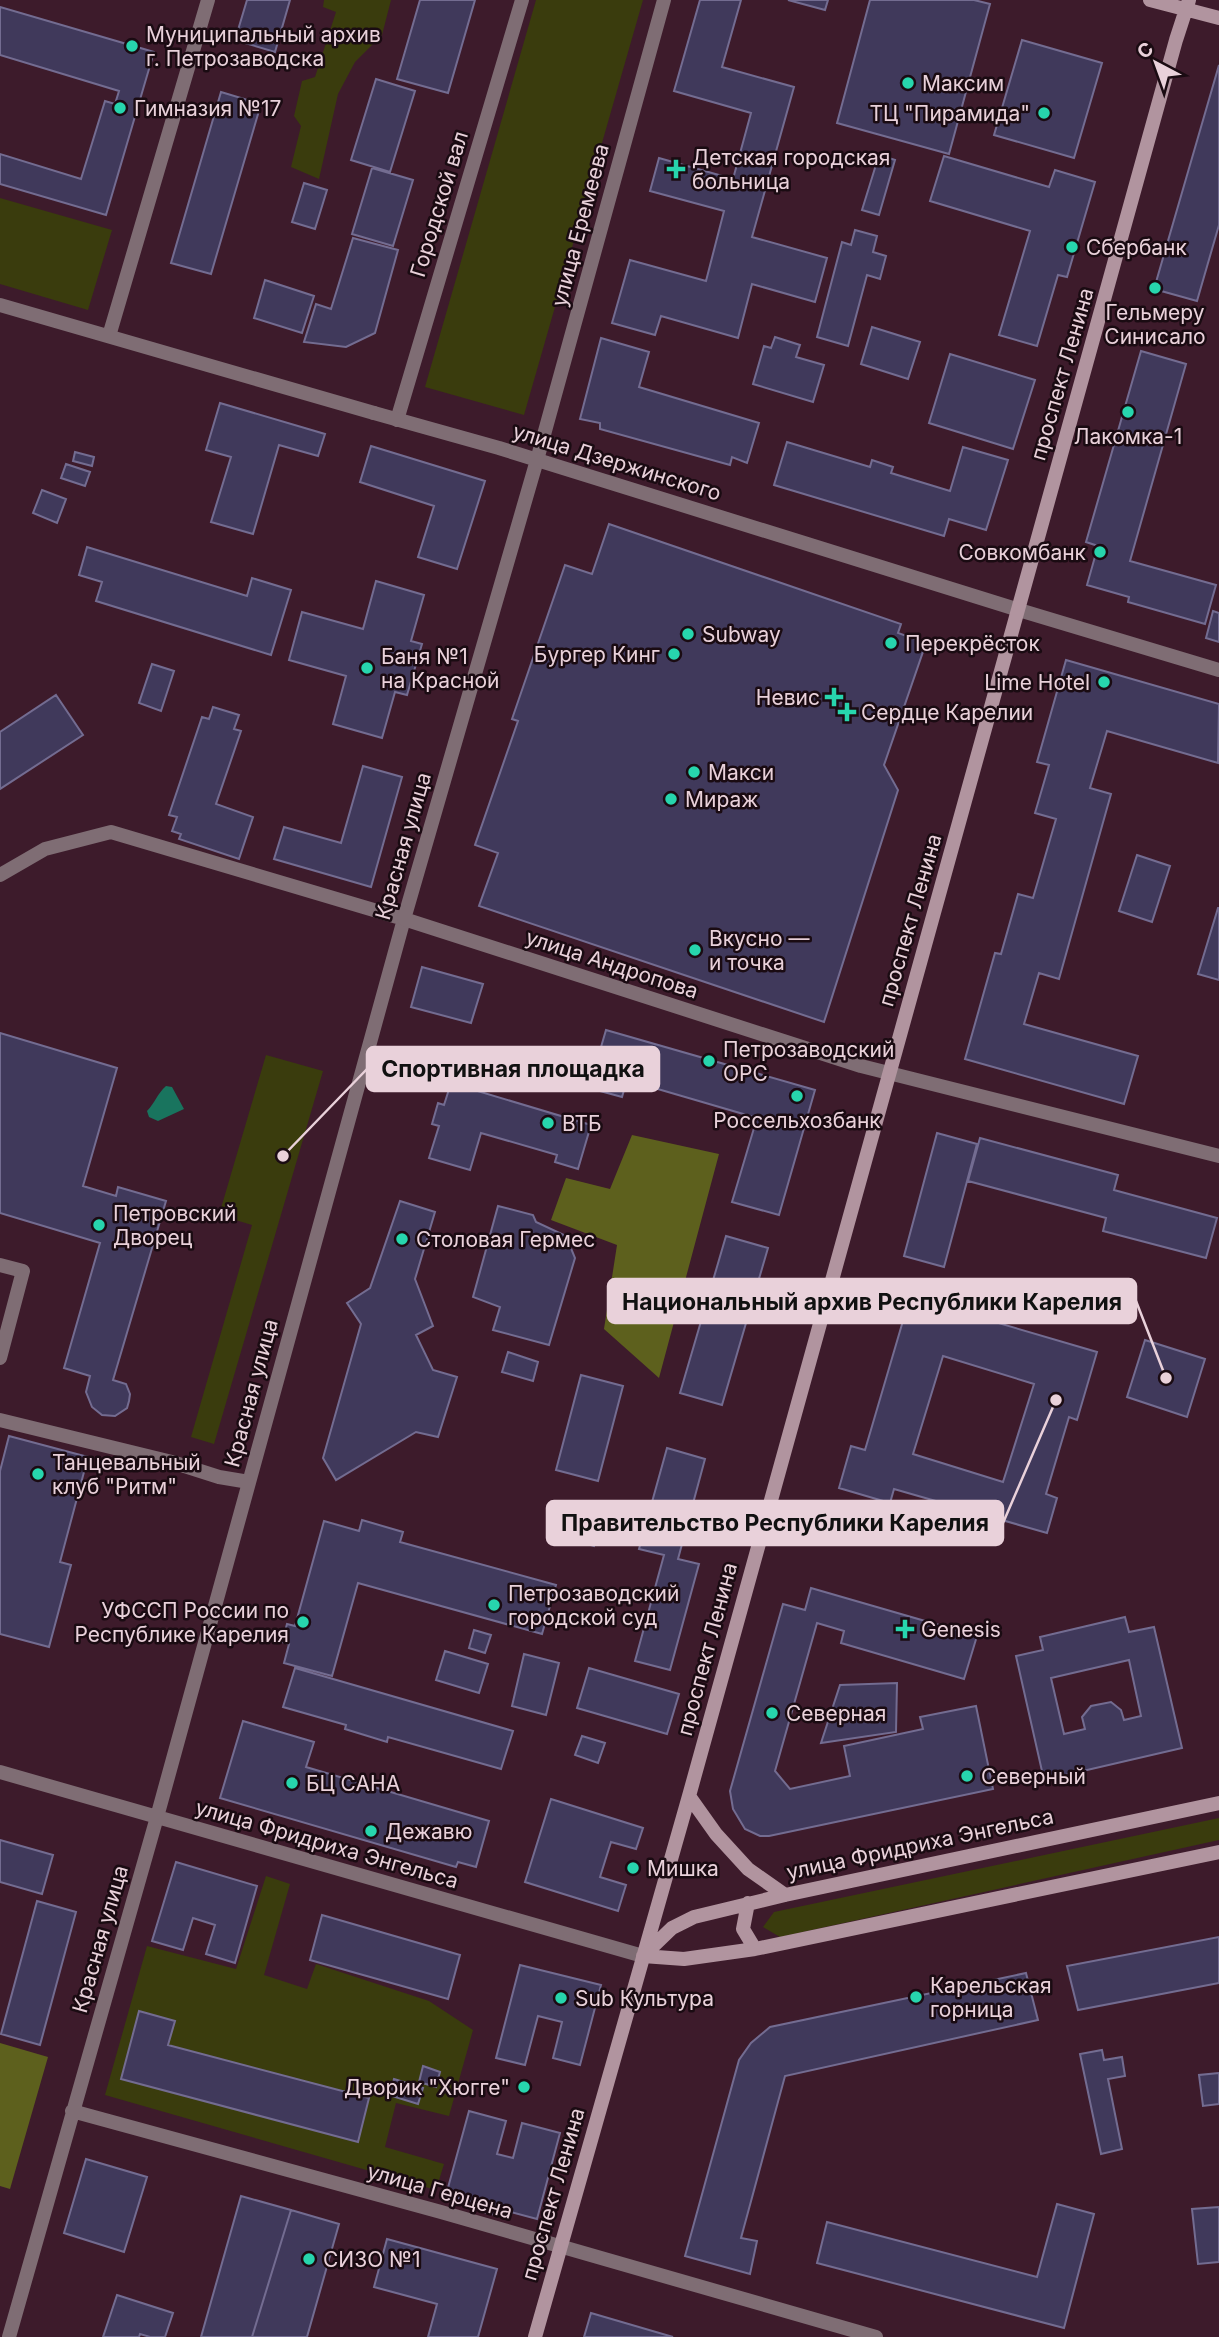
<svg xmlns="http://www.w3.org/2000/svg" width="1219" height="2337" viewBox="0 0 1219 2337" font-family="Inter,sans-serif">
<rect width="100%" height="100%" fill="#3d1b2b"/>
<path fill="#3a3c0d" d="M324 0H391L382 35 355 62 338 94 319 179 291 167 301 126 294 116 302 81 315 77 336 12 323 7Z
M536 0H643L524 415 425 387Z
M0 198 112 230 88 310 0 284Z
M266 1055 323 1071 214 1444 191 1437 252 1225 219 1215Z
M1219 1818V1840L780 1937 763 1927 774 1912Z
M266 1876 290 1884 264 1975 307 1989 316 1964 429 2001 473 2030 449 2116 396 2103 385 2147 444 2164 436 2190 105 2095 147 1946 236 1969Z"/>
<path fill="#5d601d" d="M632 1135 719 1154 659 1378 604 1329 617 1245 551 1220 566 1178 610 1189Z
M0 2043 48 2057 10 2189 0 2186Z"/>
<path fill="#19745e" d="M166 1086 172 1087 184 1109 158 1121 149 1117 147 1111C155 1103 157 1094 166 1086Z"/>
<path fill="#40395b" stroke="#736c91" stroke-width="2" fill-rule="evenodd" d="M247 0H290L275 52 235 40Z
M420 0H475L448 93 397 79Z
M700 0H741L722 67 794 87 752 237 827 258 815 302 752 284 738 338 661 316 655 335 612 323 630 260 706 281 724 211 650 191 659 158 733 179 751 113 674 91Z
M788 0H828L825 10Z
M870 0H974L990 4 949 154 837 123Z
M0 7 154 52 106 215 0 184V154L81 179 105 101 115 104 119 91 0 55Z
M1022 40 1102 63 1074 158 994 135Z
M1219 65V225L1197 301 1154 289Z
M376 79 415 91 390 172 351 160Z
M221 92 261 104 211 274 171 263Z
M879 155 895 160 879 215 862 210Z
M944 156 1049 187 1055 170 1095 182 1067 277 1058 275 1037 346 999 335 1030 231 930 201Z
M372 168 413 180 393 246 352 234Z
M304 183 327 190 315 229 292 222Z
M855 230 877 236 873 252 886 256 880 279 867 275 848 346 817 337 842 242 851 245Z
M353 238 398 250 375 333 346 347 304 342 316 304 331 309Z
M265 280 314 296 302 333 254 318Z
M872 327 920 342 908 379 861 364Z
M775 337 800 345 796 357 824 365 813 402 753 384 764 346 771 348Z
M601 338 649 352 639 387 759 423 747 463 732 457 730 465 600 429V423L580 419Z
M1141 351 1186 364 1130 561 1216 585 1205 624 1128 602 1129 597 1087 585 1098 546 1086 542Z
M950 354 1035 380 1013 449 929 423Z
M220 403 325 434 318 456 279 445 253 534 211 522 231 457 206 450Z
M787 442 870 467 872 460 893 467 891 473 950 491 963 447 1008 460 986 530 949 519 944 536 774 485Z
M371 446 485 481 457 569 418 557 434 506 360 482Z
M75 452 94 457 92 466 73 461Z
M66 464 90 472 85 486 61 478Z
M42 490 66 499 57 523 33 513Z
M609 524 901 624 898 633 926 643 884 765 898 790 824 1022 479 906 498 853 475 845 518 721 512 719 565 565 592 574Z
M87 547 247 596 252 578 291 590 271 655 96 601 102 582 79 575Z
M376 581 424 595 411 641 422 644 407 695 395 692 382 738 333 724 346 676 289 660 302 612 363 629Z
M1213 611 1219 613V642L1206 638Z
M1066 660 1219 704 1218 763 1107 731 1090 788 1111 794 1059 979 1039 973 1024 1024 1138 1056 1124 1104 965 1059 995 953 1001 954 1018 894 1033 898 1056 819 1035 813 1049 765 1037 762Z
M152 664 174 671 161 711 139 703Z
M56 695 83 735 0 789V732Z
M213 707 239 715 234 729 241 731 216 804 253 817 239 859 179 839 181 834 172 831 177 817 169 815 202 717 209 719Z
M363 766 402 777 371 887 274 859 284 827 341 843Z
M1137 855 1170 866 1152 922 1119 911Z
M1218 908H1219V980L1198 974Z
M422 967 483 984 471 1023 411 1007Z
M606 1030 815 1090 779 1215 732 1202 757 1118 627 1080 622 1097 589 1088Z
M0 1033 117 1068 83 1186 116 1196 118 1187 166 1201 113 1380 126 1384 130 1394 129 1401 127 1408 115 1416 102 1415 92 1407 86 1392 90 1376 64 1368 100 1243 0 1213Z
M451 1083 591 1125 578 1169 555 1162 557 1155 481 1133 470 1170 429 1158 439 1126 432 1124 438 1103 444 1105Z
M937 1133 977 1144 944 1267 904 1256Z
M980 1138 1118 1175 1114 1190 1217 1218 1206 1258 1103 1231 1106 1218 968 1181Z
M400 1201 435 1212 415 1279 433 1326 416 1335 433 1370 457 1377 438 1437 416 1432 336 1480 323 1458 361 1324 347 1303 370 1288Z
M498 1206 533 1215 536 1222 566 1236 575 1258 549 1345 493 1330 500 1307 473 1297Z
M726 1236 768 1248 722 1405 680 1393Z
M910 1297 1097 1352 1077 1420 1069 1417 1046 1494 1057 1498 1047 1533 894 1489 890 1503 839 1488 851 1446 865 1450ZM943 1356 1034 1384 1003 1482 913 1454Z
M1145 1340 1205 1359 1187 1417 1127 1397Z
M508 1352 538 1362 533 1381 502 1372Z
M581 1375 623 1386 598 1481 556 1470Z
M9 1436 88 1457 60 1562 71 1565 49 1647 0 1634V1471Z
M667 1448 705 1459 678 1559 699 1564 670 1670 635 1661 664 1555 639 1549Z
M568 1519 599 1528 594 1546 563 1537Z
M362 1520 403 1532 400 1542 556 1585 542 1634 358 1583 332 1676 284 1663 289 1644 282 1642 287 1624 295 1626 324 1521 359 1531Z
M811 1588 977 1636 964 1679 841 1643 844 1631 817 1623 775 1771 790 1789 850 1776 844 1746 923 1729 920 1717 976 1706 993 1789 769 1836H760L745 1829 733 1809 730 1791 783 1604 805 1610Z
M1125 1617 1129 1632 1154 1627 1182 1748 1044 1780 1016 1656 1043 1650 1040 1637ZM1129 1660 1141 1716 1124 1720 1121 1710 1111 1702 1091 1706 1082 1717 1085 1729 1064 1734 1051 1678Z
M474 1630 491 1635 485 1653 469 1648Z
M445 1651 488 1664 479 1693 436 1680Z
M524 1654 559 1663 546 1715 512 1706Z
M295 1668 513 1731 501 1769 388 1737 387 1742 345 1729 346 1725 283 1707Z
M589 1668 679 1694 667 1734 577 1708Z
M897 1683 896 1732 821 1743 840 1685Z
M243 1721 314 1742 306 1767 489 1821 476 1867 458 1862 456 1867 220 1798Z
M582 1736 605 1743 598 1763 575 1755Z
M551 1799 643 1828 636 1849 611 1842 600 1877 626 1885 618 1911 525 1882Z
M0 1840 53 1855 42 1894 0 1882Z
M176 1862 257 1886 235 1963 206 1954 215 1925 193 1918 183 1950 152 1941Z
M37 1901 76 1912 40 2045 1 2034Z
M322 1915 460 1955 448 1999 310 1960Z
M1219 1937V1983L1078 2010 1067 1966Z
M520 1965 601 1985 580 2065 553 2058 562 2022 538 2016 525 2065 496 2058Z
M1026 1973 1038 2020 785 2076 741 2238 757 2241 750 2274 685 2256 739 2060 751 2043 770 2027Z
M139 2011 175 2021 168 2045 369 2098 358 2142 121 2079Z
M1102 2050 1104 2060 1122 2057 1125 2076 1108 2079 1122 2149 1101 2154 1080 2054Z
M423 2066 440 2072 436 2087 419 2082Z
M1219 2073V2104L1203 2106 1199 2075Z
M394 2079 423 2088 418 2104 389 2095Z
M469 2111 506 2121 497 2154 513 2158 522 2123 560 2133 537 2219 500 2209 499 2216 480 2211 482 2204 446 2195Z
M86 2159 147 2177 124 2252 64 2233Z
M241 2196 291 2210 252 2337H201Z
M1057 2204 1094 2214 1064 2328 817 2263 827 2222 1037 2277Z
M1219 2207V2262L1198 2264 1192 2209Z
M291 2210 339 2224 307 2337H252Z
M387 2239 497 2269 478 2337H428L437 2304 374 2287Z
M117 2295 173 2313 165 2337H150L140 2334 139 2337H103Z
M591 2313 673 2337H584Z"/>
<g fill="none" stroke-linecap="round" stroke-linejoin="round">
<path stroke="#7f6d74" stroke-width="14" d="M0 305 374 413
M109 336 208 0
M397 420 522 0
M537 460 664 0
M0 875 45 849 111 832 404 919 157 1817 9 2337
M0 1265 23 1271 0 1358
M0 1420 172 1462 219 1477 249 1482
M0 1772 643 1956
M72 2111 441 2212 876 2337"/>
<path stroke="#7f6d74" stroke-width="14" d="M374 413 499 448 1019 610 1219 670
M537 460 404 919 861 1066 1219 1156"/>
<path stroke="#b1949f" stroke-width="14" d="M1150 0 1219 18
M689 1796 716 1834 748 1869 785 1895
M748 1903 743 1929 755 1949
M644 1955 672 1928 694 1917 785 1895 1219 1803
M643 1956 684 1959 755 1949 1219 1852
M535 2337 689 1796 1176 40 1189 0"/>
</g>
<g fill="#27d5ad" stroke="#1a0b12" stroke-width="2.5">
<circle cx="132" cy="46" r="7"/>
<circle cx="908" cy="83" r="7"/>
<circle cx="120" cy="108" r="7"/>
<circle cx="1044" cy="113" r="7"/>
<path d="M672.5 158.5h7v7h7v7h-7v7h-7v-7h-7v-7h7z"/>
<circle cx="1072" cy="247" r="7"/>
<circle cx="1155" cy="288" r="7"/>
<circle cx="1128" cy="412" r="7"/>
<circle cx="1100" cy="552" r="7"/>
<circle cx="688" cy="634" r="7"/>
<circle cx="891" cy="643" r="7"/>
<circle cx="674" cy="654" r="7"/>
<circle cx="367" cy="668" r="7"/>
<circle cx="1104" cy="682" r="7"/>
<path d="M830.5 686.5h7v7h7v7h-7v7h-7v-7h-7v-7h7z"/>
<path d="M843.5 701.5h7v7h7v7h-7v7h-7v-7h-7v-7h7z"/>
<circle cx="694" cy="772" r="7"/>
<circle cx="671" cy="799" r="7"/>
<circle cx="695" cy="950" r="7"/>
<circle cx="709" cy="1061" r="7"/>
<circle cx="797" cy="1096" r="7"/>
<circle cx="548" cy="1123" r="7"/>
<circle cx="99" cy="1225" r="7"/>
<circle cx="402" cy="1239" r="7"/>
<circle cx="38" cy="1474" r="7"/>
<circle cx="494" cy="1605" r="7"/>
<circle cx="303" cy="1622" r="7"/>
<path d="M901.5 1618.5h7v7h7v7h-7v7h-7v-7h-7v-7h7z"/>
<circle cx="772" cy="1713" r="7"/>
<circle cx="967" cy="1776" r="7"/>
<circle cx="292" cy="1783" r="7"/>
<circle cx="371" cy="1831" r="7"/>
<circle cx="633" cy="1868" r="7"/>
<circle cx="916" cy="1997" r="7"/>
<circle cx="561" cy="1998" r="7"/>
<circle cx="524" cy="2087" r="7"/>
<circle cx="309" cy="2259" r="7"/>
</g>
<g text-anchor="middle" dominant-baseline="central" stroke-width="5" stroke-linejoin="round" paint-order="stroke">
<g font-size="21" fill="#e9d1da" stroke="#1a0b12" text-anchor="start">
<text x="146" y="34">Муниципальный архив<tspan x="146" dy="24">г. Петрозаводска</tspan></text>
<text x="922" y="83">Максим</text>
<text x="134" y="108">Гимназия №17</text>
<text x="1030" y="113" text-anchor="end">ТЦ "Пирамида"</text>
<text x="692" y="157">Детская городская<tspan x="692" dy="24">больница</tspan></text>
<text x="1086" y="247">Сбербанк</text>
<text x="1155" y="312" text-anchor="middle">Гельмеру<tspan x="1155" dy="24">Синисало</tspan></text>
<text x="1128" y="436" text-anchor="middle">Лакомка-1</text>
<text x="1086" y="552" text-anchor="end">Совкомбанк</text>
<text x="702" y="634">Subway</text>
<text x="905" y="643">Перекрёсток</text>
<text x="660" y="654" text-anchor="end">Бургер Кинг</text>
<text x="381" y="656">Баня №1<tspan x="381" dy="24">на Красной</tspan></text>
<text x="1090" y="682" text-anchor="end">Lime Hotel</text>
<text x="820" y="697" text-anchor="end">Невис</text>
<text x="861" y="712">Сердце Карелии</text>
<text x="708" y="772">Макси</text>
<text x="685" y="799">Мираж</text>
<text x="709" y="938">Вкусно —<tspan x="709" dy="24">и точка</tspan></text>
<text x="723" y="1049">Петрозаводский<tspan x="723" dy="24">ОРС</tspan></text>
<text x="797" y="1120" text-anchor="middle">Россельхозбанк</text>
<text x="562" y="1123">ВТБ</text>
<text x="113" y="1213">Петровский<tspan x="113" dy="24">Дворец</tspan></text>
<text x="416" y="1239">Столовая Гермес</text>
<text x="52" y="1462">Танцевальный<tspan x="52" dy="24">клуб "Ритм"</tspan></text>
<text x="508" y="1593">Петрозаводский<tspan x="508" dy="24">городской суд</tspan></text>
<text x="289" y="1610" text-anchor="end">УФССП России по<tspan x="289" dy="24">Республике Карелия</tspan></text>
<text x="921" y="1629">Genesis</text>
<text x="786" y="1713">Северная</text>
<text x="981" y="1776">Северный</text>
<text x="306" y="1783">БЦ САНА</text>
<text x="385" y="1831">Дежавю</text>
<text x="647" y="1868">Мишка</text>
<text x="930" y="1985">Карельская<tspan x="930" dy="24">горница</tspan></text>
<text x="575" y="1998">Sub Культура</text>
<text x="510" y="2087" text-anchor="end">Дворик "Хюгге"</text>
<text x="323" y="2259">СИЗО №1</text>
</g>
<g font-size="21" fill="#e9d1da" stroke="#1a0b12">
<text transform="translate(439 204) rotate(-73)">Городской вал</text>
<text transform="translate(580 225) rotate(-75)">улица Еремеева</text>
<text transform="translate(1062 374) rotate(-74)">проспект Ленина</text>
<text transform="translate(617 462) rotate(17)">улица Дзержинского</text>
<text transform="translate(403 846) rotate(-74)">Красная улица</text>
<text transform="translate(910 920) rotate(-74)">проспект Ленина</text>
<text transform="translate(612 964) rotate(18)">улица Андропова</text>
<text transform="translate(251 1393) rotate(-75)">Красная улица</text>
<text transform="translate(707 1649) rotate(-75)">проспект Ленина</text>
<text transform="translate(327 1844) rotate(16)">улица Фридриха Энгельса</text>
<text transform="translate(920 1844) rotate(-12)">улица Фридриха Энгельса</text>
<text transform="translate(100 1939) rotate(-74)">Красная улица</text>
<text transform="translate(440 2191) rotate(16)">улица Герцена</text>
<text transform="translate(553 2194) rotate(-74)">проспект Ленина</text>
</g>
</g>
<path fill="none" stroke="#e9d1da" stroke-width="2.5" d="M283 1156L367 1069M1166 1378L1136 1301M1056 1400L1003 1523"/>
<g fill="#e9d1da" stroke="#1a0b12" stroke-width="2.5">
<circle cx="283" cy="1156" r="7"/>
<circle cx="1166" cy="1378" r="7"/>
<circle cx="1056" cy="1400" r="7"/>
</g>
<g fill="#e9d1da" stroke="#e9d1da" stroke-width="2.5">
<rect x="367" y="1047" width="292" height="44" rx="7"/>
<rect x="608" y="1279" width="528" height="44" rx="7"/>
<rect x="547" y="1501" width="456" height="44" rx="7"/>
</g>
<g font-size="23" text-anchor="middle" font-weight="bold" fill="#111">
<text x="513" y="1077">Спортивная площадка</text>
<text x="872" y="1310">Национальный архив Республики Карелия</text>
<text x="775" y="1531">Правительство Республики Карелия</text>
</g>
<g transform="translate(1156 63) rotate(319)" stroke="#1a0b12" stroke-width="5" paint-order="stroke">
<path d="M0-5L12 26L0 18L-12 26Z" fill="#e9d1da"/>
<text y="-10" font-size="19" font-weight="bold" text-anchor="middle" fill="#e9d1da">С</text>
</g>
</svg>
